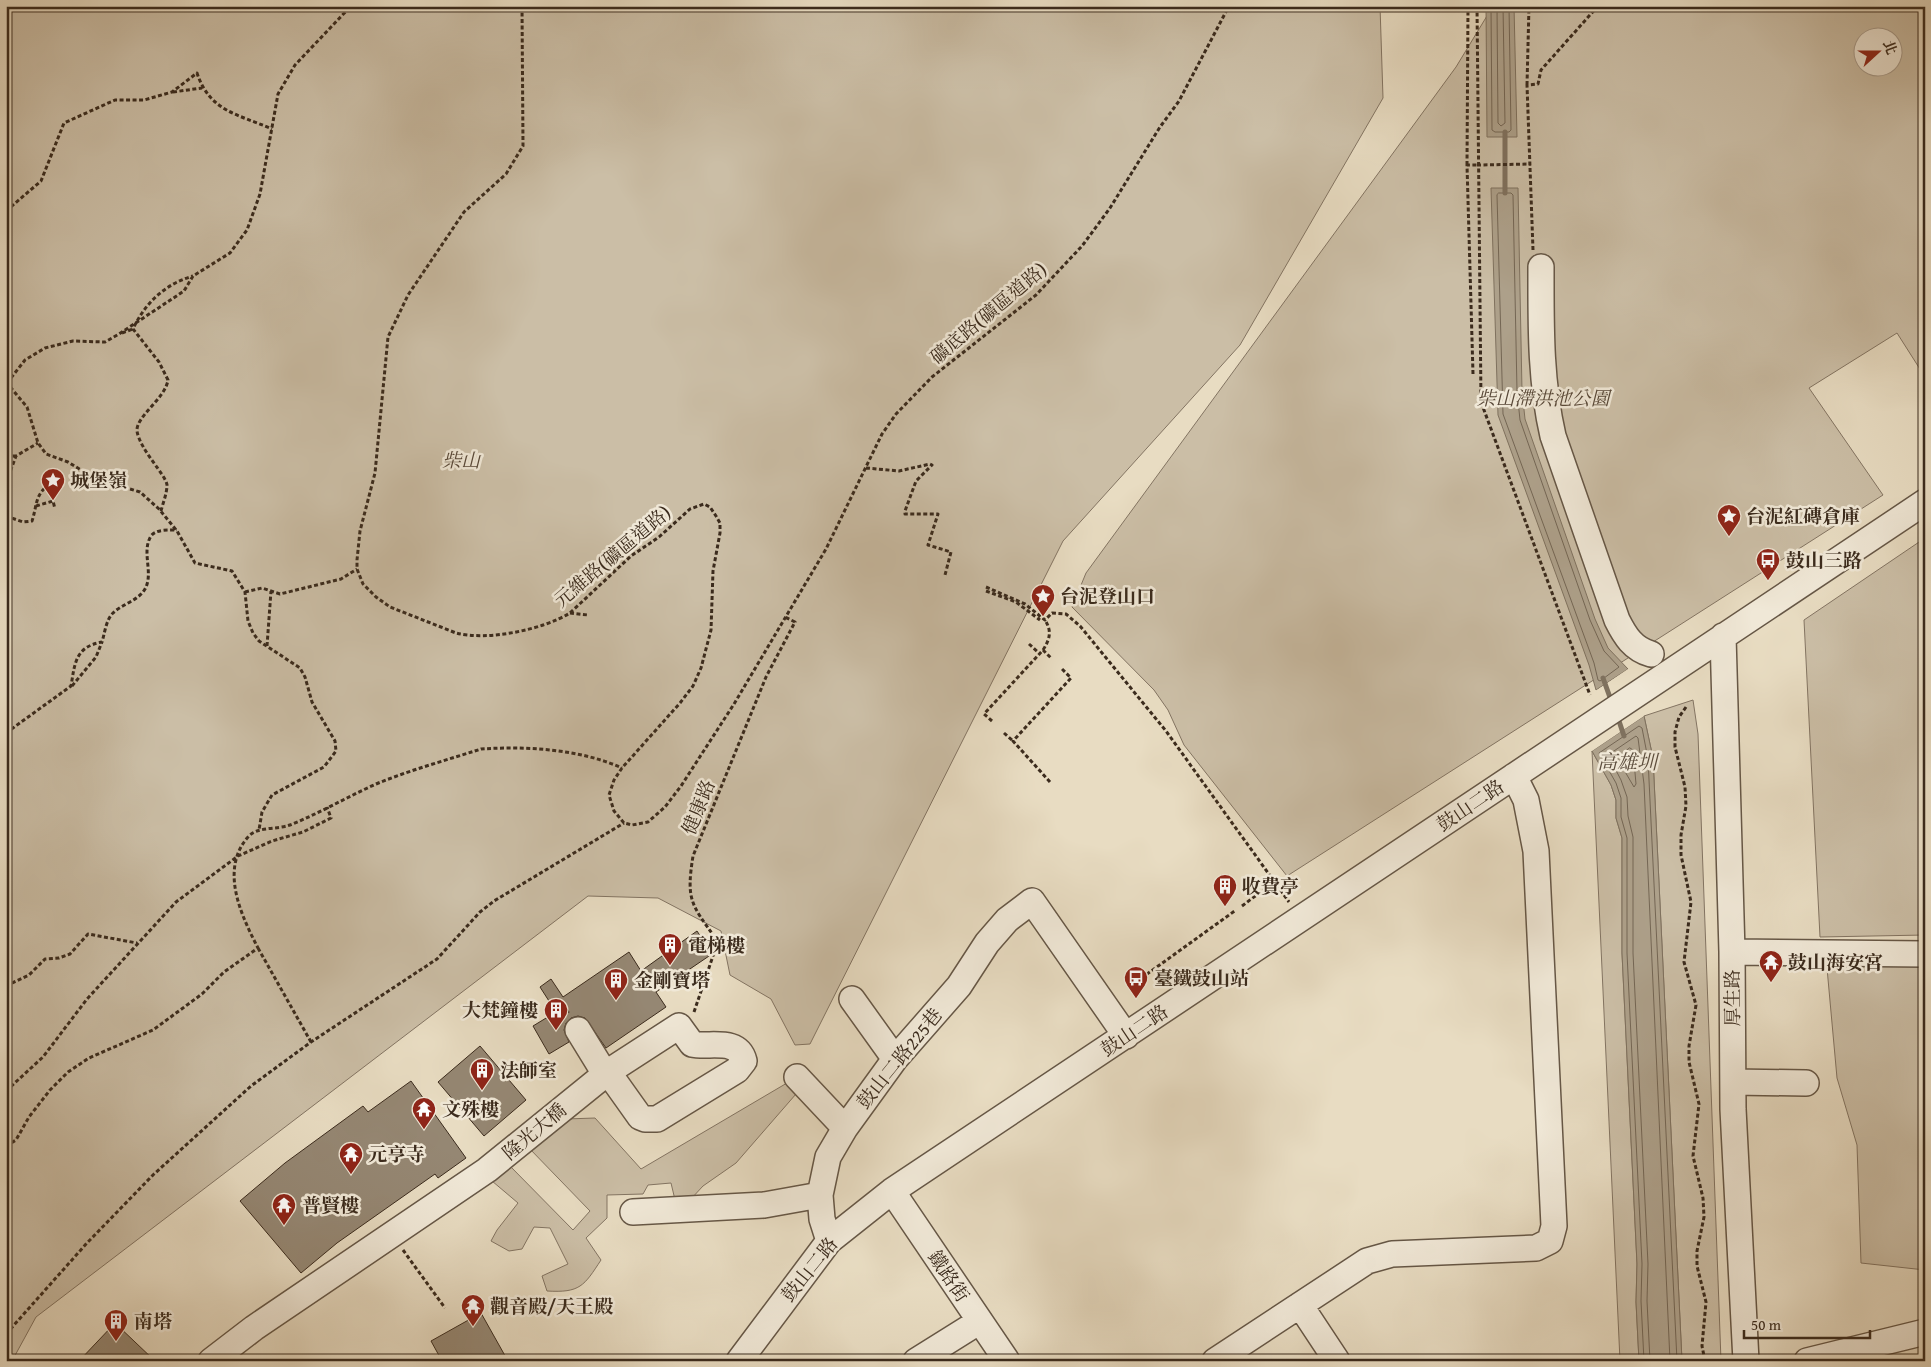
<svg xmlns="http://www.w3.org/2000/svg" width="1931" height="1367" viewBox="0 0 1931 1367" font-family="'Gentium Book Plus','Noto Serif TC',serif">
<rect width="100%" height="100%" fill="#e8dcc2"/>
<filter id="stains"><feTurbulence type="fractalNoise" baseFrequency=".004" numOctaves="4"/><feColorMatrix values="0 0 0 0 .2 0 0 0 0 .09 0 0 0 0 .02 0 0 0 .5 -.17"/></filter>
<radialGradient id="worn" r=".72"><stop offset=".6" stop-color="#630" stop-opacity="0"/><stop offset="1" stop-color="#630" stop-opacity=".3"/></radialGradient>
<path fill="#cbbea6" stroke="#837462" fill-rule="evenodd" d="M6 6H1380L1383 98 1240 345 1063 541 810 1044 795 1045 771 999 730 975 721 931 658 898 588 896 36 1317 12 1361H6Z
M1493 6H1925V377L1897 333 1809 388 1883 495 1287 876 1184 745 1168 710 1154 690 1072 607 1086 573 1456 67ZM1864 38H1894V68H1864Z
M1925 538V935L1820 937 1804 620Z
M1693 700 1698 734 1721 1361H1682L1653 758 1644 716Z
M1592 751 1611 785 1616 800V818L1622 838V953L1637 1264 1636 1302 1639 1361H1620Z
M1925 964V1270L1861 1263 1857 1145 1837 1078 1827 968Z
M787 1083 796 1094 736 1163 703 1186 690 1200 676 1204 671 1183 648 1185 643 1194 607 1195V1218L586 1238 601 1260C584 1286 580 1293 547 1291L542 1276 568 1264 550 1228 534 1227 522 1249 509 1251 491 1241 497 1230 518 1203 492 1181 510 1166 573 1230 590 1211 528 1147 566 1119 595 1118 641 1169Z"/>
<path fill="#ada08a" stroke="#7f715e" d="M1486 6H1514L1517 137H1487Z
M1491 188H1518L1522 391 1525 419 1595 619 1608 648 1628 669 1596 690 1589 665 1498 415Z
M1644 716 1653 758 1682 1361H1639L1636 1302 1637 1264 1622 953V838L1616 818V800L1611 785 1592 751Z"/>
<path fill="#e8dcc2" d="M1628 669 1629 672 1597 693 1594 692Z
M1643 714 1644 716 1592 751V748Z"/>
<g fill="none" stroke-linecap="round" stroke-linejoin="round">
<path stroke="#746654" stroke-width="1" d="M1491 6 1492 130 1495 132H1509L1511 130 1509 6
M1497 6 1498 123 1501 126 1505 123 1503 6
M1499 193H1511L1513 195 1517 391 1520 420 1590 620 1604 651 1619 667 1600 681 1598 680 1594 663 1503 414 1497 195Z
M1630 748 1633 750 1636 784 1634 787 1617 758Z
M1644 1361 1641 1301 1642 1264 1627 953V838L1621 817V798L1616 783 1599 753 1639 726 1642 728 1648 759 1677 1361
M1650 1361 1647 1301 1648 1264 1633 953V837L1628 816 1627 797 1621 780 1608 755 1636 736 1638 738 1644 784 1670 1361"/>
<path stroke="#7f715e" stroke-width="5" d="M1505 193V132
M1603 678 1612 703
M1617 715 1624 736"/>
</g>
<path fill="#958773" stroke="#3b2b1d" d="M697 931 712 954 656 992 666 1007 606 1048 585 1018 578 1016 571 1018 566 1023 564 1030 569 1042 549 1054 533 1026 556 1012 540 987 551 979 563 997 629 952 641 971Z
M480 1046 526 1100 484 1136 438 1082Z
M411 1081 466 1158 438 1178 435 1174 337 1243 301 1273 240 1201 285 1163 363 1106 368 1112Z
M481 1313 508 1361H442L431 1341Z
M115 1323 155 1361H79Z"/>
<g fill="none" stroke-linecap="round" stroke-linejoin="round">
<g stroke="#665746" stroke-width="28">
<path id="minor" d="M1541 267C1541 324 1540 380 1553 436L1617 620C1625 636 1633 649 1651 654
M1723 636 1732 952 1733 1109 1746 1361
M1732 952 1925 954
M852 999 895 1059
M578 1030 605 1074
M797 1077 845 1128
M1733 1082 1806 1083
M892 1191 1007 1361
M633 1212 764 1205 820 1195
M829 1241 822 1219 820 1195 828 1157 845 1128 895 1059 959 986 987 943 1007 920 1032 901 1126 1036
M1300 1305 1337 1361
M211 1361 254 1328 487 1170 608 1072 679 1026 692 1044C709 1048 738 1037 744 1061L737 1070 657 1119H645L640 1117 608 1072
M739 1361 829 1241 892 1191 1925 502
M916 1361 980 1321
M1215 1361 1367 1261 1392 1254 1536 1248 1550 1241 1554 1226 1536 851 1526 800 1514 776
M1807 1361 1925 1332"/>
</g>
<path stroke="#3b2b1d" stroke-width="3" stroke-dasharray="4 2.5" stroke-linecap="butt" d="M522 6 523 146 506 174 464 212 408 295 388 337 375 473 360 531 357 560V569L363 584 376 597 390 607 456 633C487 641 542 630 570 613L631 556 659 537 690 509 704 504 710 507 716 516 720 523V533L713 571 711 630 701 668 693 686 680 703 622 768 614 780 609 795 614 811 624 823 632 825 648 822 665 807 681 786 734 704 826 549 882 434 896 414 932 377 1036 295 1082 246 1110 208 1160 127 1179 101 1229 6
M1477 6 1481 402 1590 695
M1227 10 1260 6
M1527 85 1529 6
M173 92 202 88
M1467 165 1468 6
M6 211 41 181 64 123 115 100H144L172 92 197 73C210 112 238 114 272 129
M6 227V251
M1533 250 1527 85 1538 84 1541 70 1598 6
M122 333 133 329
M1473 374 1467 165H1477
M6 382 27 407 38 443 46 454 68 462 94 478 140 492 159 509 177 531 195 563 232 571 245 592 248 621 253 633 259 641 300 668 305 677 312 702 335 741 336 751 324 767 272 795 262 812 259 830
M7 383 25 360 45 348 73 341 105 342 119 334 184 291 193 276 230 253 247 230 260 194 278 94 295 65 351 6
M6 456H16
M866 468 899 471 930 464 932 465 916 481 905 511V514H938L928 545 951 552 945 575
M6 483 16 456 38 443
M36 506 53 501 55 509
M161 511C163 503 167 493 167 485 166 475 140 450 137 431 136 416 165 399 168 380L159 362 133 329C145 303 165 284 193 276
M6 516 23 522 32 521C37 506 35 494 49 485
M986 587 1025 604 1045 620 1052 613 1066 614 1080 626 1166 731 1289 902
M986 591 1016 602 1040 620
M245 592 262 588 280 594 341 579 357 569
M570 613 588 615
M1029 644 1039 653
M267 646 271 591
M1043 650C1050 639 1052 631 1045 620
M72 686 96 657 102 642
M1686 707 1679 717 1675 732V747L1685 787 1686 806 1681 835V855L1691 902 1684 962 1696 1005 1689 1046V1062L1699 1104 1693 1156 1703 1198 1704 1217 1697 1251V1266L1706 1302 1702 1346 1705 1361
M992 721 984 714 1043 650 1052 659
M6 733 71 686C75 663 75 647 102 642 105 632 106 620 113 613 122 604 138 601 145 589 154 573 141 552 151 536 156 529 169 530 177 530
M1004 733 1013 741
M1050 782 1013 741 1071 678 1061 668
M1242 906 1275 881
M258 948 311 1042
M1136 982 1236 910
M6 986 29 975 45 959 59 958 70 954 88 934 137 943
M563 1004 569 1014
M694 1012 717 944 716 939C691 904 686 900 693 856L766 677 795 622 785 617
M6 1091 43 1057 87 999 176 902 238 856 272 841 303 832 331 818 327 807
M6 1146 16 1140 29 1117 50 1090 68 1072 89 1058 153 1030 202 994 224 972 258 948C242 917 219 870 248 837 257 826 277 830 290 825 320 813 347 797 376 784 410 770 447 760 481 749 526 746 580 749 622 768
M403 1250 445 1308
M6 1334 87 1243 153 1175 251 1086 311 1042 437 959 480 912 494 901 624 823"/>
<use href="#minor" stroke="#f0e8d7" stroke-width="25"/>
<path stroke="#3b2b1d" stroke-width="3" stroke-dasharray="4 2.5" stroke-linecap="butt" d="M1477 165 1531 164"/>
</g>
<defs>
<g id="sight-pin" transform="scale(1.25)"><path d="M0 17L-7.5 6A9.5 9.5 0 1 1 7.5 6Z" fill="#8f2418" stroke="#f0e8d7"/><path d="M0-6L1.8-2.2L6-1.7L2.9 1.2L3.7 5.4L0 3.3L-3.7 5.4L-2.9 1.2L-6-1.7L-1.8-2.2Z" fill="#fff"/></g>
<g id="bus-pin" transform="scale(1.25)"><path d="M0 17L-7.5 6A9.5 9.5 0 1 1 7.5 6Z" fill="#8f2418" stroke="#f0e8d7"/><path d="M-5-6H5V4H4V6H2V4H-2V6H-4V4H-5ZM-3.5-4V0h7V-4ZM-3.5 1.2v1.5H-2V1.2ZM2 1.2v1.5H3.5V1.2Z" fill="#fff"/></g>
<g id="building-pin" transform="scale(1.25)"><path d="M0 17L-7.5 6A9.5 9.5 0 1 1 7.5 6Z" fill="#8f2418" stroke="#f0e8d7"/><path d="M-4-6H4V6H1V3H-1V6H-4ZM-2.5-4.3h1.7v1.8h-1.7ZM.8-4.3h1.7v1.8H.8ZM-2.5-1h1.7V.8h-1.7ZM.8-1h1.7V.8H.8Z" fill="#fff"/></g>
<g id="temple-pin" transform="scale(1.25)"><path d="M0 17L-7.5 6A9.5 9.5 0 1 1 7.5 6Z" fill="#8f2418" stroke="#f0e8d7"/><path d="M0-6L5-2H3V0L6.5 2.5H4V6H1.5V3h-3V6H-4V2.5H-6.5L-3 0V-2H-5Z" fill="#fff"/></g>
</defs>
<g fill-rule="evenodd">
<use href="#sight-pin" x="53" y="480"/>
<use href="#sight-pin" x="1729" y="516"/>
<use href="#bus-pin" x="1768" y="560"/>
<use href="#sight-pin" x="1043" y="596"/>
<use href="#building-pin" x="1225" y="886"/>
<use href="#building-pin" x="670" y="945"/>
<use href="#temple-pin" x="1771" y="962"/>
<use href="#bus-pin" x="1136" y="978"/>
<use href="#building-pin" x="616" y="980"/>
<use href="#building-pin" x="556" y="1010"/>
<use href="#building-pin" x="482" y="1070"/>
<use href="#temple-pin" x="424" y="1109"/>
<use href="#temple-pin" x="351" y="1154"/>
<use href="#temple-pin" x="284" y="1205"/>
<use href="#temple-pin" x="473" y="1306"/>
<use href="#building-pin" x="116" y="1321"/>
</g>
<g text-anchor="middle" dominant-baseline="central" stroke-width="5" stroke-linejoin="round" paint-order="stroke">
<g font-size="19" fill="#3b2b1d" stroke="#f0e8d7">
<text transform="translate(988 313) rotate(-40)">礦底路(礦區道路)</text>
<text transform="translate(612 556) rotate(-40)">元維路(礦區道路)</text>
<text transform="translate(1470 805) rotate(-34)">鼓山二路</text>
<text transform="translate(698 807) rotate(-68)">健康路</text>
<text transform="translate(1732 998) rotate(-90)">厚生路</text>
<text transform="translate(1134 1030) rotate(-34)">鼓山二路</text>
<text transform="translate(899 1058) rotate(-51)">鼓山二路225巷</text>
<text transform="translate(534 1131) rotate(-40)">隆光大橋</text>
<text transform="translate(809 1269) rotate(-51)">鼓山二路</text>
<text transform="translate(949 1276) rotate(56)">鐵路街</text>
</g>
<g font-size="19" font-style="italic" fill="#584838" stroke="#f0e8d7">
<text x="1543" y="398">柴山滯洪池公園</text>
<text x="461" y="460">柴山</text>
</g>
<g font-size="19" font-weight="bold" fill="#3b2b1d" stroke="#f0e8d7" text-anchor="start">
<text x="70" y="480">城堡嶺</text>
<text x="1746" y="516">台泥紅磚倉庫</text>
<text x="1786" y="560">鼓山三路</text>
<text x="1060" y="596">台泥登山口</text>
<text x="1242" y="886">收費亭</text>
<text x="688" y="945">電梯樓</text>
<text x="1788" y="962">鼓山海安宮</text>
<text x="1154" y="978">臺鐵鼓山站</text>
<text x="634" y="980">金剛寶塔</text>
<text x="538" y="1010" text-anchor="end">大梵鐘樓</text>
<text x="500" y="1070">法師室</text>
<text x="442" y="1109">文殊樓</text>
<text x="368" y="1154">元亨寺</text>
<text x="302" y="1205">普賢樓</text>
<text x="490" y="1306">觀音殿/天王殿</text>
<text x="134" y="1321">南塔</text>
</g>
<g font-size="20" font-style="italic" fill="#5d4e3e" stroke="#f0e8d7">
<text x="1627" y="761">高雄圳</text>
</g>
</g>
<rect width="1931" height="1367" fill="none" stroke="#e8dcc2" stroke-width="25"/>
<rect x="8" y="8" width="1916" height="1352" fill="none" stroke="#3b2b1d" stroke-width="2.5"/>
<rect x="12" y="12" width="1906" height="1342" fill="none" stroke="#3b2b1d"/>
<g transform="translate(1878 52) rotate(69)"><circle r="24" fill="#f0e8d7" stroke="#a89c8d"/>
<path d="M0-4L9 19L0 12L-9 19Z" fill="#8f2418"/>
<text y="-8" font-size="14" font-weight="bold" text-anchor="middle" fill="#3b2b1d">北</text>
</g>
<path d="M1744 1330v8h126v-8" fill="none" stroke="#3b2b1d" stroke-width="2.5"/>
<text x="1751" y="1330" font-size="15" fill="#3b2b1d" stroke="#f0e8d7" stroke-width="4" paint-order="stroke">50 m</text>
<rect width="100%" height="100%" filter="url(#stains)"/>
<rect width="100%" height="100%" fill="url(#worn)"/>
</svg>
